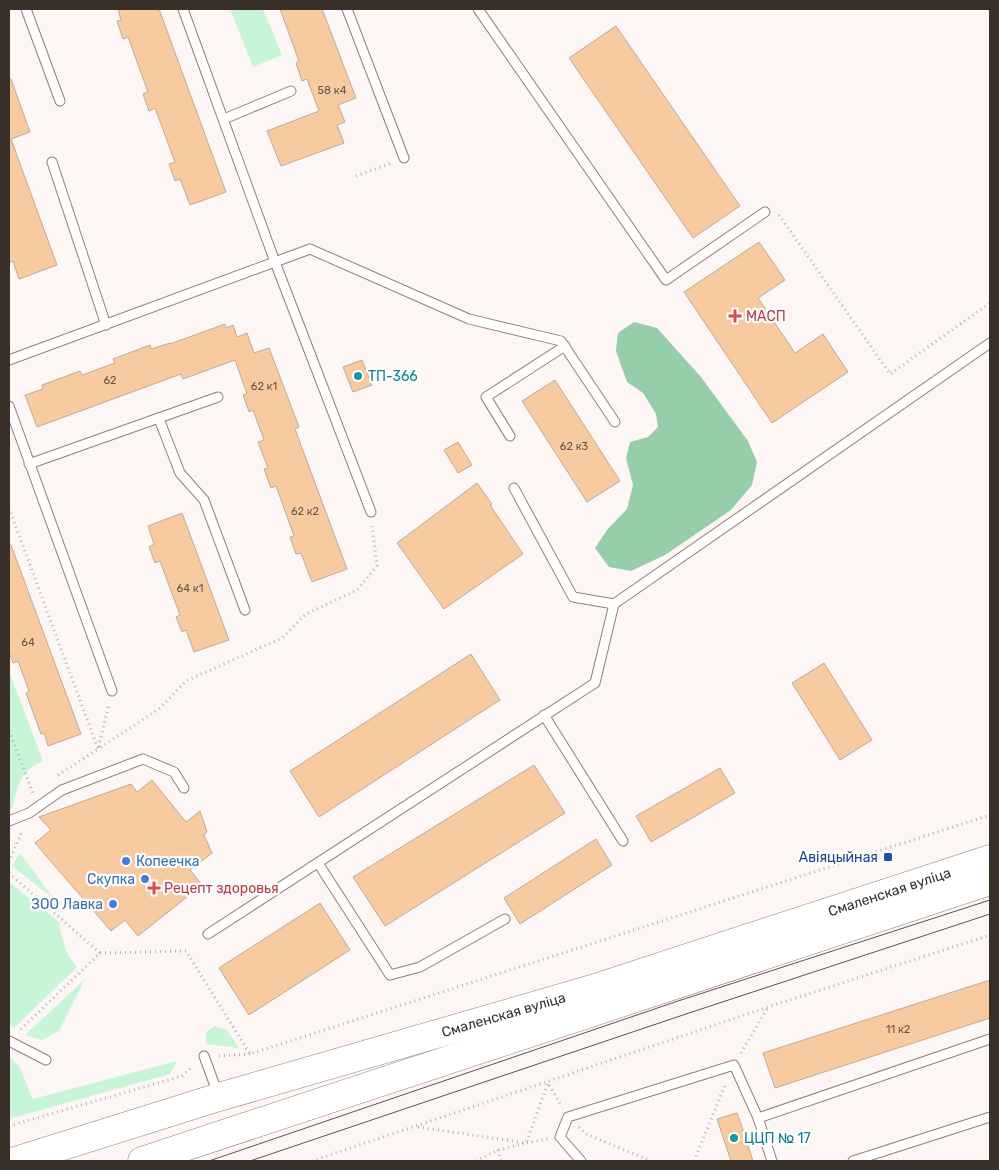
<svg xmlns="http://www.w3.org/2000/svg" width="999" height="1170" viewBox="0 0 999 1170" font-family="Rubik,sans-serif">
<rect width="100%" height="100%" fill="#fcf7f4"/>
<path fill="#c6f6d6" d="M230 9H263L282 55 253 67Z
M9 671 43 761C18 772 19 785 12 809L9 810Z
M20 853 54 899 12 866Z
M9 882 59 922C62 939 65 954 77 967L14 1028 9 1024Z
M85 979 59 1031 42 1040 25 1035Z
M215 1026 227 1030 239 1048 206 1044V1032Z
M9 1056 19 1066 33 1099 177 1061 170 1074 9 1119Z"/>
<path fill="#96ceaa" d="M634 322 657 328 701 377 748 441 757 462 752 485 731 510 665 555 631 571 609 567 595 548 607 530 627 509 633 485 626 458 630 442 648 437 658 427 656 414 643 393 627 382 616 351 618 333Z"/>
<path fill="#f8ca9f" stroke="#beab99" d="M118 9H159L226 192 190 205 180 179 175 181 169 164 175 162 155 108 149 111 143 94 148 92 128 37 123 39 117 21 121 20Z
M280 9H322L356 98 338 105 345 122 337 125 344 143 281 166 267 131 319 111 307 79 302 81 296 63 299 61Z
M616 26 740 206 693 238 569 58Z
M9 79H11L30 132 11 139 57 265 19 279 13 261 9 263Z
M759 242 785 280 758 298 795 353 823 334 848 372 772 423 684 292Z
M225 324 226 328 233 325 237 337 247 333 254 353 269 348 299 427 295 429 347 569 312 582 301 553 296 554 290 537 294 536 276 486 271 488 264 469 268 468 258 442 264 440 253 410 249 412 243 395 247 394 235 360 183 379 181 374 37 427 25 395 43 389 42 385 80 371 82 375 115 363 113 359 150 345 151 349 170 343V344Z
M362 360 372 385 353 392 343 367Z
M555 380 620 481 587 502 522 401Z
M458 442 472 465 458 473 444 450Z
M477 483 492 504 490 505 523 554 444 609 397 543Z
M182 513 229 640 194 652 186 630 182 632 176 617 180 615 160 561 155 563 149 547 154 544 148 526Z
M9 545H11L81 734 48 746 44 733 41 734 26 693 29 691 18 661 13 663 9 652Z
M471 654 500 700 319 817 290 771Z
M824 663 872 740 840 760 792 683Z
M534 765 565 813 385 926 353 877Z
M720 768 735 793 651 842 636 816Z
M152 780 186 822 200 811 207 832 204 835 212 853 190 870 202 885 138 936 125 920 111 931 35 843 51 830 39 817 131 784 137 792Z
M596 839 612 865 520 924 504 898Z
M320 903 350 950 249 1015 219 968Z
M990 980V1018L775 1088 763 1053Z
M737 1113 741 1124 753 1161H731L717 1119Z"/>
<g fill="none" stroke-linecap="round" stroke-linejoin="round">
<g stroke="#957e72" stroke-width="11">
<path id="lane" d="M26 9 60 101
M183 9 275 262 371 512
M347 9 404 158
M478 9 666 280 765 212
M224 119 291 91
M52 162 106 325
M9 360 310 249 469 319 561 341 615 422
M9 406 112 691
M159 419 180 473 204 500 245 610
M510 436 486 397 565 346
M29 464 218 397
M514 488 573 597 614 604
M544 715 623 841
M9 821 29 813 62 790 143 759 174 772 184 788
M318 863 390 975 420 967 505 919
M208 934 595 683 614 604 990 343
M9 1041 46 1060
M204 1056 218 1094
M581 1161 560 1137 568 1117 734 1065 758 1118
M772 1161 758 1118 990 1039
M853 1161 990 1117"/>
</g>
<g stroke="#957e72" stroke-width="29">
<g id="primary">
<path id="s1" d="M15 1161 219 1097 592 989 990 859"/>
<path d="M142 1161 990 881"/>
</g>
</g>
<path stroke="#b8b2ae" stroke-width="3" stroke-dasharray="1 4" stroke-linecap="butt" d="M356 176 392 163
M779 215 890 374 990 303
M9 508 98 749 160 708 186 681 282 638 306 614 357 590 377 566 372 526
M9 731 33 793
M58 775 98 749 109 704
M9 862 22 831
M9 873 100 953 18 1032
M100 953 186 951 250 1054 990 815
M741 1053 768 1007
M219 1056 250 1054
M9 1126 182 1076 193 1066
M418 1127 526 1143 548 1139
M579 1127 586 1134 651 1161
M498 1150 501 1161
M312 1161 768 1007 990 935
M476 1161 498 1150 526 1143 548 1083 561 1105
M694 1161 726 1083"/>
<use href="#lane" stroke="#fff" stroke-width="9"/>
<use href="#primary" stroke="#fff" stroke-width="28"/>
<path stroke="#5b534e" stroke-width="1" d="M209 1161 678 1001 990 900
M250 1161 686 1014 990 914"/>
</g>
<g fill="#e0444e" stroke="#fff" stroke-width="2">
<path d="M732.5 308.5h5v5h5v5h-5v5h-5v-5h-5v-5h5z"/>
<path d="M151.5 880.5h5v5h5v5h-5v5h-5v-5h-5v-5h5z"/>
</g>
<g fill="#0f9aa8" stroke="#fff" stroke-width="2">
<circle cx="358" cy="376" r="5"/>
<circle cx="734" cy="1138" r="5"/>
</g>
<rect fill="#1a4fb4" stroke="#fff" stroke-width="2" x="883" y="852" width="10" height="10" rx="2.5"/>
<g fill="#3f7fe0" stroke="#fff" stroke-width="2">
<circle cx="126" cy="861" r="5"/>
<circle cx="145" cy="879" r="5"/>
<circle cx="113" cy="904" r="5"/>
</g>
<g text-anchor="middle" dominant-baseline="central" stroke-width="4.5" stroke-linejoin="round" paint-order="stroke">
<g font-size="11" fill="#685646">
<text x="332" y="90">58 к4</text>
<text x="110" y="380">62</text>
<text x="264" y="386">62 к1</text>
<text x="574" y="446">62 к3</text>
<text x="305" y="511">62 к2</text>
<text x="190" y="588">64 к1</text>
<text x="28" y="642">64</text>
<text x="898" y="1029">11 к2</text>
</g>
<g font-size="14" fill="#be3a42" stroke="#fff" text-anchor="start">
<text x="746" y="316">МАСП</text>
<text x="164" y="888">Рецепт здоровья</text>
</g>
<g font-size="14" fill="#0d838f" stroke="#fff" text-anchor="start">
<text x="368" y="376">ТП-366</text>
<text x="744" y="1138">ЦЦП № 17</text>
</g>
<g font-size="14" fill="#164399" stroke="#fff" text-anchor="end">
<text x="878" y="857">Авіяцыйная</text>
</g>
<g font-size="14" fill="#366cbe" stroke="#fff" text-anchor="end">
<text x="136" y="861" text-anchor="start">Копеечка</text>
<text x="135" y="879">Скупка</text>
<text x="103" y="904">ЗОО Лавка</text>
</g>
<g font-size="14" fill="#382f29" stroke="#fff">
<text stroke="none"><textPath href="#s1" startOffset="915">Смаленская вуліца</textPath></text>
<text stroke="none"><textPath href="#s1" startOffset="510">Смаленская вуліца</textPath></text>
</g>
</g>
<rect width="999" height="1170" fill="none" stroke="#382f29" stroke-width="20"/>
</svg>
